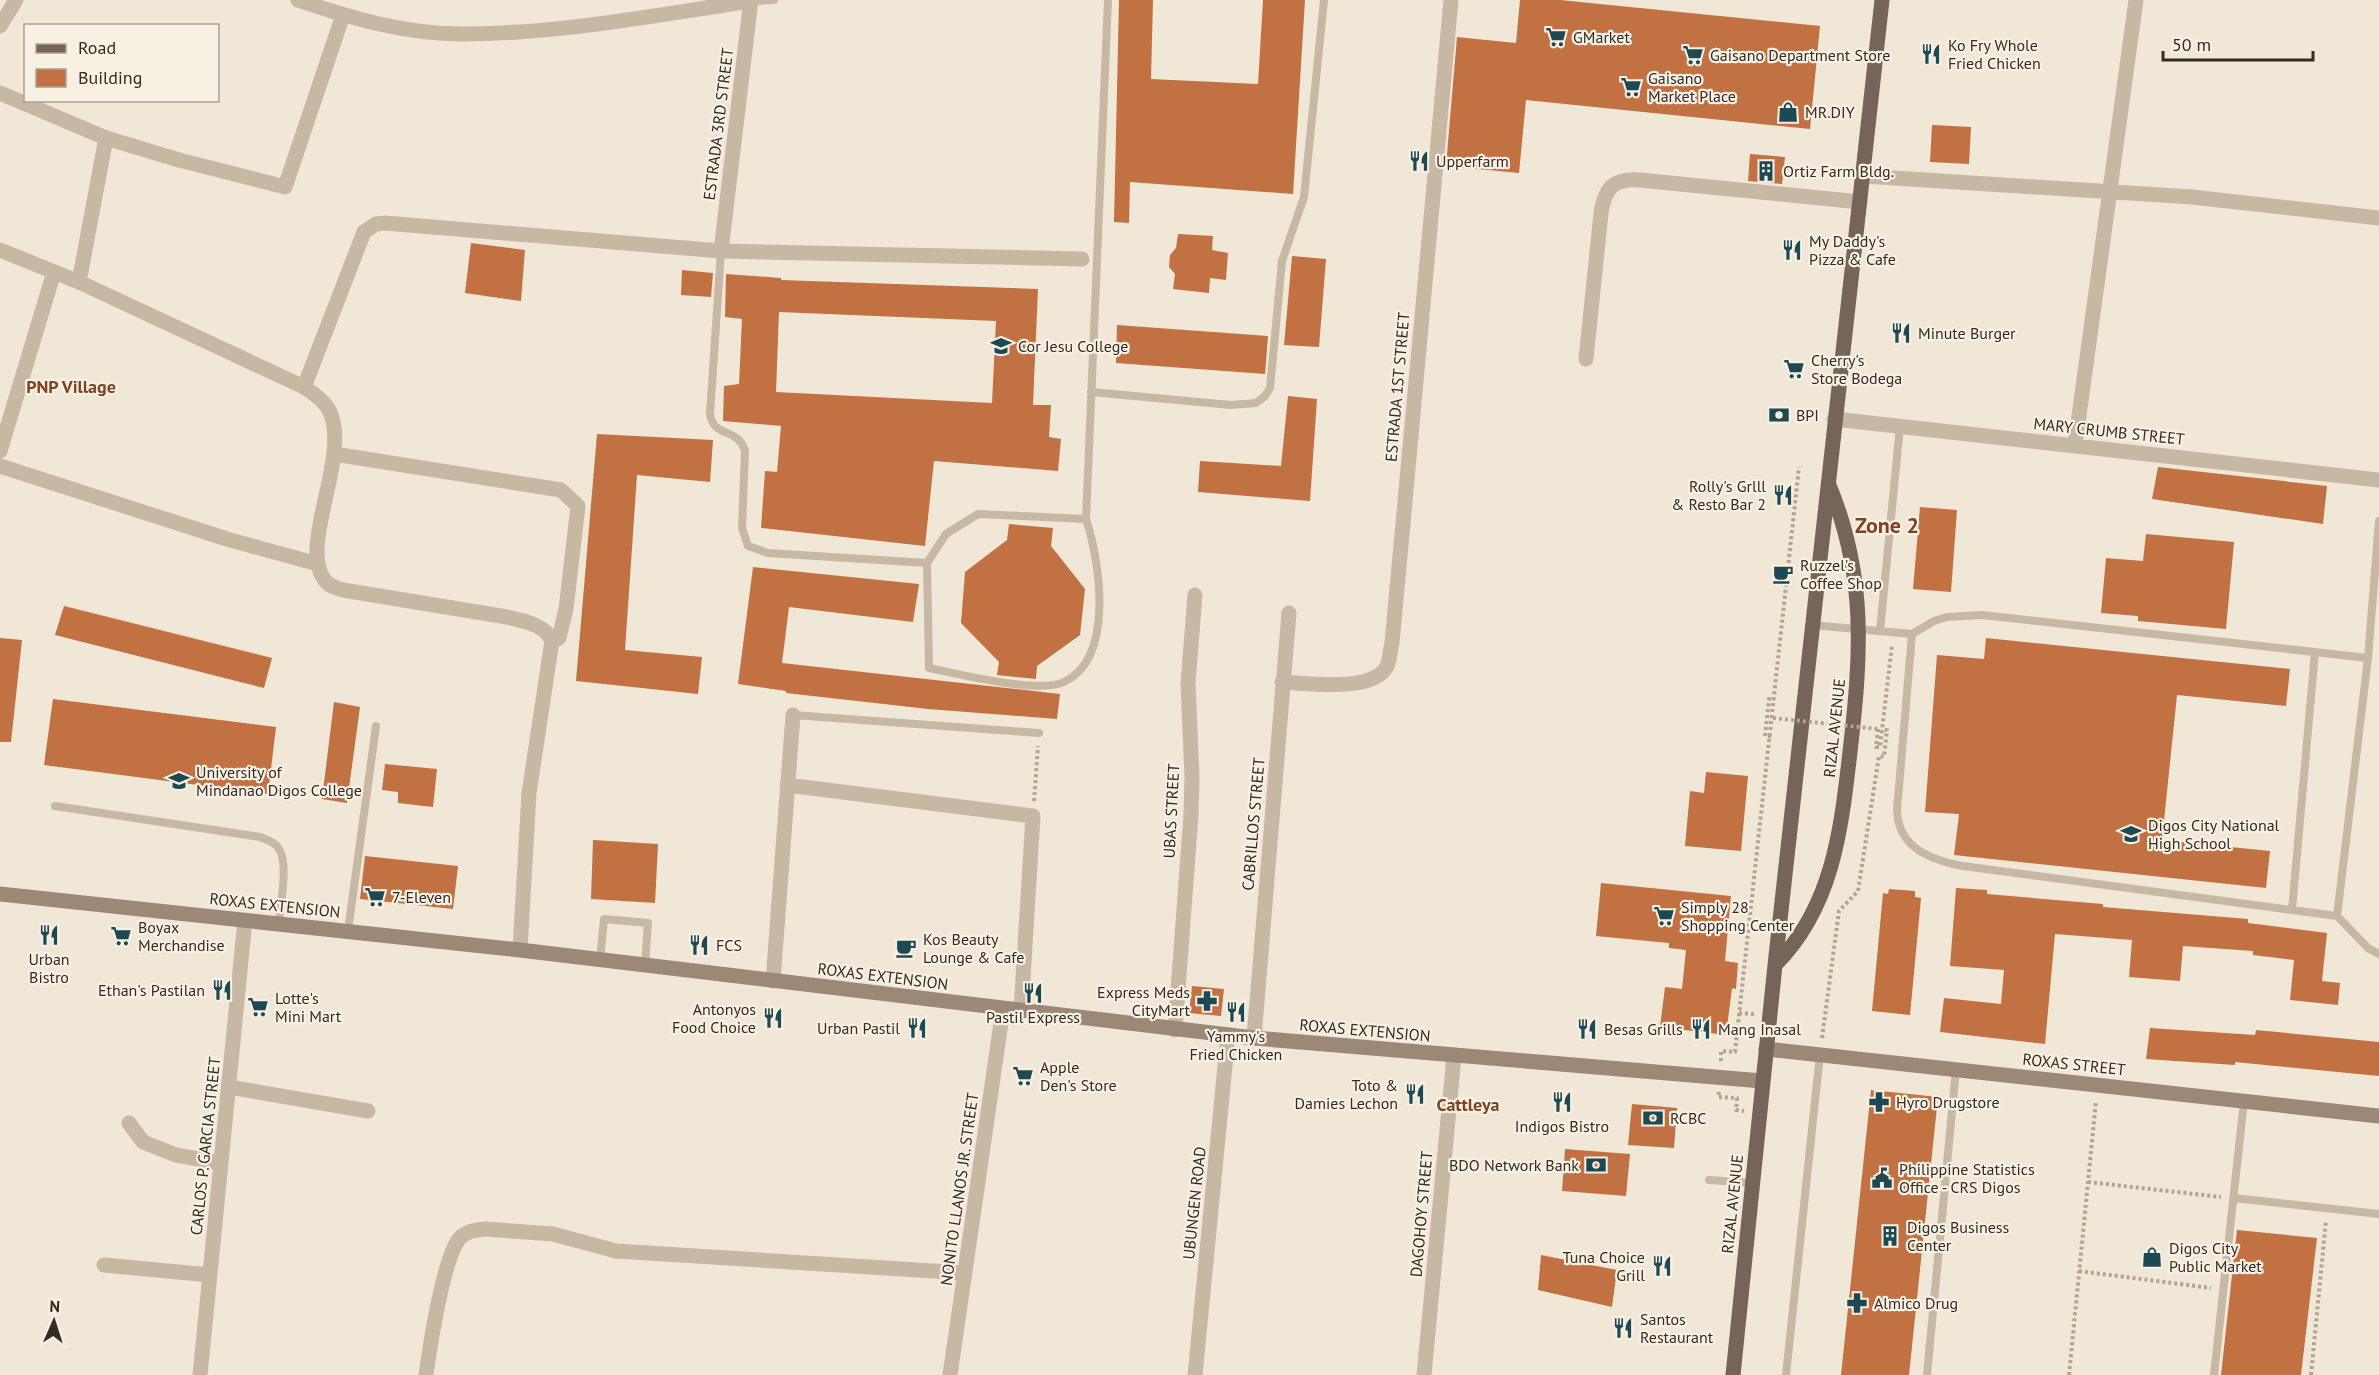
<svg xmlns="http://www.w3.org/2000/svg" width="2379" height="1375" viewBox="0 0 2379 1375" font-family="'PT Sans',sans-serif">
<rect width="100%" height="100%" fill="#f0e7d7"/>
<path fill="#c27143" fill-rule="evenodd" d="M1119 0H1153L1151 79 1258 84 1263 0H1305L1293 194 1130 182 1129 223 1114 222Z
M1520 0H1560L1820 26 1810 129 1526 100 1519 173 1446 166 1457 37 1516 43Z
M1932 125 1971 127 1969 164 1930 162Z
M1750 154 1785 157 1782 184 1748 181Z
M1178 234 1213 236 1212 250 1228 253 1226 280 1210 278 1209 293 1173 289 1175 274 1169 267 1170 255 1176 248Z
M471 243 525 250 521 301 465 293Z
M1292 256 1326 259 1319 347 1284 345Z
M682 270 713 273 711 297 681 295Z
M726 274 781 278V280L1038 289 1033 405H1051L1049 437 1061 439 1058 471 934 461 925 546 761 528 765 471 777 472 781 426 723 421 724 386 739 384 742 319 725 317ZM779 312 996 321 992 403 776 392Z
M1117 325 1268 336 1265 374 1116 363Z
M1288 396 1317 399 1310 501 1198 492 1200 461 1281 466Z
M597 434 713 440 710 482 637 475 625 650 702 657 698 694 576 681Z
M2158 467 2327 486 2323 524 2152 499Z
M1920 507 1957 510 1951 592 1913 589Z
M1009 524 1053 528 1051 546 1085 589 1080 635 1037 666 1036 679 997 675 999 662 961 623 965 572 1007 540Z
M2146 534 2234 542 2226 629 2138 621V616L2101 613 2106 558 2143 561Z
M753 567 919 584 913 622 789 607 782 663 1060 694 1057 719 928 709 786 693V691L738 684Z
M64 606 272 658 264 688 55 635Z
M0 638 22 640 11 742H0Z
M1986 638 2290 669 2286 706 2177 695 2162 840 2270 851 2266 888 1954 855 1959 814 1925 812 1937 655 1984 659Z
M53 699 276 727 268 794 44 765Z
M334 702 360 707 347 803 322 799Z
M385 764 437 769 433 807 398 803V792L382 790Z
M1706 772 1748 776 1741 851 1685 846 1690 791 1704 793Z
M593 840 658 844 655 903 591 899Z
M365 856 458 866 453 909 360 899Z
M1601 883 1731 896 1725 961 1738 963 1736 989 1732 988 1726 1035 1660 1027 1665 987 1682 989 1686 950 1669 948V943L1596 936Z
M1956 888 1987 890V894L2103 904V907L2248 919V923L2327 933 2322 981 2340 983 2338 1005 2290 1000 2294 960 2253 955V951L2183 946 2180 981 2129 977 2132 940 2055 934 2045 1044 1940 1032 1944 998 2001 1004 2004 970 1950 966Z
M1889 889 1915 891V897L1921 898 1910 1015 1872 1011 1883 893 1888 894Z
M1192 986 1224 989 1221 1016 1189 1013Z
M2150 1028 2255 1035 2256 1030 2379 1042V1076L2235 1062V1065L2146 1059Z
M1871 1090 1938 1097 1909 1375H1841Z
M1632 1104 1677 1108 1674 1148 1628 1145Z
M1565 1149 1630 1154 1626 1196 1562 1191Z
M2237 1230 2317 1238 2301 1375H2221Z
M1541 1255 1617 1270 1612 1307 1538 1290Z"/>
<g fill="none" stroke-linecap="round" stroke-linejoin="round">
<path stroke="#b3a38f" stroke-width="4" stroke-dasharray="3 3" stroke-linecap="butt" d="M1878 729 1876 747H1880L1892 645
M1771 736H1765L1769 699H1775
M1034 801 1038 746
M1739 1013 1754 1014
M1822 1038 1839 911 1858 891 1879 756 1884 757 1887 730H1882
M1721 1061V1051L1735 1052 1799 467
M1719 1092 1718 1097 1737 1098 1736 1110 1744 1111
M2088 1182 2221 1197
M2079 1271 2211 1288
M2069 1375 2096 1101
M2311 1375 2326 1220"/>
<path stroke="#c7b8a4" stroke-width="8" d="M751 1 774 0
M721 251 710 414C713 438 738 427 745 451L742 528 748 546 768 553 927 563 946 534 978 514 1086 519
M1091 392 1231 405 1256 403 1265 396 1270 388 1282 261 1304 197 1324 0
M927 563 929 668C957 674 1040 694 1064 682 1115 658 1100 562 1086 519L1108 0
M1812 625 1912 634 1934 621 1947 617 1982 615 2368 658
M1880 631 1900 426
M1912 634 1897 810C1898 848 1931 860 1963 866L2337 916 2368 948 2379 954
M793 715 1039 733
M55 806 260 837C267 840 275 842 279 849 289 865 280 905 279 924
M2292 910 2315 652
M2337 916 2368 658 2379 521
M348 931 376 726
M600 960 604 919 648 923 645 965
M1709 1180 1752 1183
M2234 1198 2379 1214
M1786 1375 1820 1054
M1927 1375 1956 1069
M2214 1375 2244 1101"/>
<path stroke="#c7b8a4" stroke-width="15" d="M298 0C350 18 405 34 462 34 558 34 656 15 751 1
M0 26 16 0
M0 93 106 138 179 160 285 187 343 15
M1863 176 2192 197 2379 218
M0 250 79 282 304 387C314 394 325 401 330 412 350 457 299 545 324 579 328 586 336 588 343 590L507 617C523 621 545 624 552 641L529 793 520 950
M721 251 751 0
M79 282 106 138
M1586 359 1601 213C1605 188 1613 178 1640 180L1860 202
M304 387 364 232 376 224 385 223 721 251 1082 259
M1834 419 2379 480
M2075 445 2136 0
M0 451 54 272
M334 454 561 490 578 506 566 609 559 638 552 641
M0 466 230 540 318 564
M1282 682C1307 683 1374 693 1387 666 1390 660 1390 650 1392 643L1451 0
M787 785 1033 816 1021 1011
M773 981 793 715
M1175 1030 1191 815 1192 778 1188 683 1195 595
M1254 1038 1289 613
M229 1087 368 1111
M129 1123 143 1142 176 1155 221 1163
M104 1265 210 1275
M200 1375 245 920
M426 1375C430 1346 443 1260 459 1239 466 1231 475 1230 485 1229L553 1234 616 1251 965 1273
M950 1375 1003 1009
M1195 1375 1228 1035
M1424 1375 1454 1056"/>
<path stroke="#9b8876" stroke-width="15" d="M0 894 520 950 1254 1038 1762 1081
M1766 1049 2379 1116"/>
<path stroke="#756457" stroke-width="15" d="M1775 965C1833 907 1841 830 1850 752 1861 656 1867 577 1829 485
M1733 1375 1775 965 1882 0"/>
<path stroke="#b3a38f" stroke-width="4" stroke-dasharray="3 3" stroke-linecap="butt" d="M1773 718 1878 729"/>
</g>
<defs>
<g id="supermarket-bare" transform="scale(1.62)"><path d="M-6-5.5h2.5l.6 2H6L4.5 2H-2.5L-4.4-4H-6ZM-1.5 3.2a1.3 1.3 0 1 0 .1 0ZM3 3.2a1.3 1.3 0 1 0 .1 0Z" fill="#1d4953" stroke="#f8f1e3" stroke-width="2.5" paint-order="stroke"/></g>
<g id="restaurant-bare" transform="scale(1.62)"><path d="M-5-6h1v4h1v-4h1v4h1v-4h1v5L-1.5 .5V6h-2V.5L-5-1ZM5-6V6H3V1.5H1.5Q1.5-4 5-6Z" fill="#1d4953" stroke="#f8f1e3" stroke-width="2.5" paint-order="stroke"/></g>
<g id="shop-bare" transform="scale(1.62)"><path d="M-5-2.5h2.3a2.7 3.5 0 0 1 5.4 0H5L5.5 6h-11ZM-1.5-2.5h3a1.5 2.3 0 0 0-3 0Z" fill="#1d4953" stroke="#f8f1e3" stroke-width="2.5" paint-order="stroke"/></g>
<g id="building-bare" transform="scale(1.62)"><path d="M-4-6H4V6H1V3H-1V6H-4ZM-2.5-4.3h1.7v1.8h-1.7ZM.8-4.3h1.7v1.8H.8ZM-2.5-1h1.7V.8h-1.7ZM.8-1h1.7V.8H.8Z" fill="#1d4953" stroke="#f8f1e3" stroke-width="2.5" paint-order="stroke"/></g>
<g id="university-bare" transform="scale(1.62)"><path d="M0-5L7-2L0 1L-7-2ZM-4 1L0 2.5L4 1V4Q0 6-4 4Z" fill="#1d4953" stroke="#f8f1e3" stroke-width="2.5" paint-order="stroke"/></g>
<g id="bank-bare" transform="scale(1.62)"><path d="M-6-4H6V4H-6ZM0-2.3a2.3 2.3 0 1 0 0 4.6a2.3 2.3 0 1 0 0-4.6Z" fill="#1d4953" stroke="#f8f1e3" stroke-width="2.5" paint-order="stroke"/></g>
<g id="cafe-bare" transform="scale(1.62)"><path d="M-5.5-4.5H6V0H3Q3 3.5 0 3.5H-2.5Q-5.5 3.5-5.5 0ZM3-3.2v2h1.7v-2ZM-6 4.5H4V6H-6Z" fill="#1d4953" stroke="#f8f1e3" stroke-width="2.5" paint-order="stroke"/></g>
<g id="school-bare" transform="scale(1.62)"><path d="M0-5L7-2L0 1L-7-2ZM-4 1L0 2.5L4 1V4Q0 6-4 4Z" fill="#1d4953" stroke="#f8f1e3" stroke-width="2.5" paint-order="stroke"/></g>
<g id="pharmacy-bare" transform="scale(1.62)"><path d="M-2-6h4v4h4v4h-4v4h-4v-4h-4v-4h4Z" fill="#1d4953" stroke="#f8f1e3" stroke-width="2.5" paint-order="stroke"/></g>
<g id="civic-bare" transform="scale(1.62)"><path d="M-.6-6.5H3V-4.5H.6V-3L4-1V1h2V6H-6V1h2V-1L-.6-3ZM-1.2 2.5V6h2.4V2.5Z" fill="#1d4953" stroke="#f8f1e3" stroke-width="2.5" paint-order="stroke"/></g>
</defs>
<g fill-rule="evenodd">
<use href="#supermarket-bare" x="1556" y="37"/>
<use href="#restaurant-bare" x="1931" y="54"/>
<use href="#supermarket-bare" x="1693" y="55"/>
<use href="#supermarket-bare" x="1631" y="87"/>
<use href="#shop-bare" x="1788" y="112"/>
<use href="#restaurant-bare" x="1419" y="161"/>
<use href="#building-bare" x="1766" y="171"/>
<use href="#restaurant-bare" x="1792" y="250"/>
<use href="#restaurant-bare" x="1901" y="333"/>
<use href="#university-bare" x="1001" y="346"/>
<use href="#supermarket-bare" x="1794" y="369"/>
<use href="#bank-bare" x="1779" y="415"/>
<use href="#restaurant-bare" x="1783" y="495"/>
<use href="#cafe-bare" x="1783" y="574"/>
<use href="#university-bare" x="179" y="781"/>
<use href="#school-bare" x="2131" y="834"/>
<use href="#supermarket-bare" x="375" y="897"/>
<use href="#supermarket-bare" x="1664" y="916"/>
<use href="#restaurant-bare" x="49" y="935"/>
<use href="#supermarket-bare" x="121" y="936"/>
<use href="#restaurant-bare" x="699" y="945"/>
<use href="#cafe-bare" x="906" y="948"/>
<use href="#restaurant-bare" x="222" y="990"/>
<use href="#restaurant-bare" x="1033" y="993"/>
<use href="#pharmacy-bare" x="1207" y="1001"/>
<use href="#supermarket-bare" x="258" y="1007"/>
<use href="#restaurant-bare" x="1236" y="1012"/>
<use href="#restaurant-bare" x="773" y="1018"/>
<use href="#restaurant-bare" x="917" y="1028"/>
<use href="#restaurant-bare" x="1587" y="1029"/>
<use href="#restaurant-bare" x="1701" y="1029"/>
<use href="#supermarket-bare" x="1023" y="1076"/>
<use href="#restaurant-bare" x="1415" y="1094"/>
<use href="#restaurant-bare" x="1562" y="1102"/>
<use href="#pharmacy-bare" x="1879" y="1102"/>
<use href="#bank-bare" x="1653" y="1118"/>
<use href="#bank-bare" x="1596" y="1165"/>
<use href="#civic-bare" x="1882" y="1178"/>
<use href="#building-bare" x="1890" y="1236"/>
<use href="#shop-bare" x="2152" y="1257"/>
<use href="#restaurant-bare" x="1662" y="1266"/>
<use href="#pharmacy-bare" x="1857" y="1303"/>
<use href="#restaurant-bare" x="1623" y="1328"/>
</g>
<g text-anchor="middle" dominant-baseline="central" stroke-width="4.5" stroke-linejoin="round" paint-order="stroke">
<g font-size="16" fill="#332b26" stroke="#f8f1e3" text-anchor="start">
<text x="1573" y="37">GMarket</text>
<text x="1948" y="45">Ko Fry Whole<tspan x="1948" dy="18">Fried Chicken</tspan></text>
<text x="1710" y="55">Gaisano Department Store</text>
<text x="1648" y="78">Gaisano<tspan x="1648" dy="18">Market Place</tspan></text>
<text x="1805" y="112">MR.DIY</text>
<text x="1436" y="161">Upperfarm</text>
<text x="1783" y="171">Ortiz Farm Bldg.</text>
<text x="1809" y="241">My Daddy's<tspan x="1809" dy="18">Pizza &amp; Cafe</tspan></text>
<text x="1918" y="333">Minute Burger</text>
<text x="1018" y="346">Cor Jesu College</text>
<text x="1811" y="360">Cherry's<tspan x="1811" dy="18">Store Bodega</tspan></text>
<text x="1796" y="415">BPI</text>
<text x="1766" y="486" text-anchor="end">Rolly's Grlll<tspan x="1766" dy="18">&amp; Resto Bar 2</tspan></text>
<text x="1800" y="565">Ruzzel's<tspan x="1800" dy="18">Coffee Shop</tspan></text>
<text x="196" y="772">University of<tspan x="196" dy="18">Mindanao Digos College</tspan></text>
<text x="2148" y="825">Digos City National<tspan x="2148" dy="18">High School</tspan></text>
<text x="392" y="897">7-Eleven</text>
<text x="1681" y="907">Simply 28<tspan x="1681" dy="18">Shopping Center</tspan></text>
<text x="138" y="927">Boyax<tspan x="138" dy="18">Merchandise</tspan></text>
<text x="923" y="939">Kos Beauty<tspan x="923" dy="18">Lounge &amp; Cafe</tspan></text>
<text x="716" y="945">FCS</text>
<text x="49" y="959" text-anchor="middle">Urban<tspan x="49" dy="18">Bistro</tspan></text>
<text x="205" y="990" text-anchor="end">Ethan's Pastilan</text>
<text x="1190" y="992" text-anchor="end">Express Meds<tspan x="1190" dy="18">CityMart</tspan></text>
<text x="275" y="998">Lotte's<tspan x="275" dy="18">Mini Mart</tspan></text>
<text x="756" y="1009" text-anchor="end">Antonyos<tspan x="756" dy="18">Food Choice</tspan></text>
<text x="1033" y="1017" text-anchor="middle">Pastil Express</text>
<text x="900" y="1028" text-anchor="end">Urban Pastil</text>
<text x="1604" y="1029">Besas Grills</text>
<text x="1718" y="1029">Mang Inasal</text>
<text x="1236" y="1036" text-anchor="middle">Yammy's<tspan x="1236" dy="18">Fried Chicken</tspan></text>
<text x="1040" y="1067">Apple<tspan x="1040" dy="18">Den's Store</tspan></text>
<text x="1398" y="1085" text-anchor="end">Toto &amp;<tspan x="1398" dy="18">Damies Lechon</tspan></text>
<text x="1896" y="1102">Hyro Drugstore</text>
<text x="1670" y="1118">RCBC</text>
<text x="1562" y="1126" text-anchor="middle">Indigos Bistro</text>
<text x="1579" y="1165" text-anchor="end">BDO Network Bank</text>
<text x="1899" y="1169">Philippine Statistics<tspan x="1899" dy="18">Office - CRS Digos</tspan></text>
<text x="1907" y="1227">Digos Business<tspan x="1907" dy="18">Center</tspan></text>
<text x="2169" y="1248">Digos City<tspan x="2169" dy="18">Public Market</tspan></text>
<text x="1645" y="1257" text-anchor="end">Tuna Choice<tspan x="1645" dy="18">Grill</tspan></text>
<text x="1874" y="1303">Almico Drug</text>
<text x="1640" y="1319">Santos<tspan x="1640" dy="18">Restaurant</tspan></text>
</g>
<g font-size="16" fill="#332b26" stroke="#f8f1e3">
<text transform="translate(718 124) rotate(-83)">ESTRADA 3RD STREET</text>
<text transform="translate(1397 387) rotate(-85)">ESTRADA 1ST STREET</text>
<text transform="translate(2109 431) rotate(6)">MARY CRUMB STREET</text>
<text transform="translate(1834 728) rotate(-84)">RIZAL AVENUE</text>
<text transform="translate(1171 811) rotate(-87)">UBAS STREET</text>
<text transform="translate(1253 824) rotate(-85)">CABRILLOS STREET</text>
<text transform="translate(275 905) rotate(6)">ROXAS EXTENSION</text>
<text transform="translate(883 976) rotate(7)">ROXAS EXTENSION</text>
<text transform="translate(1365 1030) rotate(5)">ROXAS EXTENSION</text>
<text transform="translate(2074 1064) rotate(6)">ROXAS STREET</text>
<text transform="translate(205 1146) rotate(-84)">CARLOS P. GARCIA STREET</text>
<text transform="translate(959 1189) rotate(-82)">NONITO LLANOS JR. STREET</text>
<text transform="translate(1194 1203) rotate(-84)">UBUNGEN ROAD</text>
<text transform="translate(1732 1204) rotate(-84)">RIZAL AVENUE</text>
<text transform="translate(1421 1214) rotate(-85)">DAGOHOY STREET</text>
</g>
<g font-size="18" font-weight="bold" fill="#7f4321" stroke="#f8f1e3">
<text x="71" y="386">PNP Village</text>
<text x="1468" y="1104">Cattleya</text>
</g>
<g font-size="22" font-weight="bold" fill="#7f4321" stroke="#f8f1e3">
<text x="1887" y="525">Zone 2</text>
</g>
</g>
<rect x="24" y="24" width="195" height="78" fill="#f8f1e3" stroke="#a9a297" stroke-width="1.5"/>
<rect x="36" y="44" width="30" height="9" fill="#756457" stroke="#a9a297" stroke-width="1.5"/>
<text x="78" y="54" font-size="18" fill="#332b26">Road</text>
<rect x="36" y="69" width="30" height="18" fill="#c27143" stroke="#a9a297" stroke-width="1.5"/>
<text x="78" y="84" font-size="18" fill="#332b26">Building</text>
<g transform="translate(54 1321) rotate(3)" stroke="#f8f1e3" stroke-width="4.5" paint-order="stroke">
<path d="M0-4.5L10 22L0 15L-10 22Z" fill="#332b26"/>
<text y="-9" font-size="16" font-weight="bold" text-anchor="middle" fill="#332b26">N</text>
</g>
<path d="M2163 51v9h150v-9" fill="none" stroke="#332b26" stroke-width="3"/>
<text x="2172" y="51" font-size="18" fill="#332b26" stroke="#f8f1e3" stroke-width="4.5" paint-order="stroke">50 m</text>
</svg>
